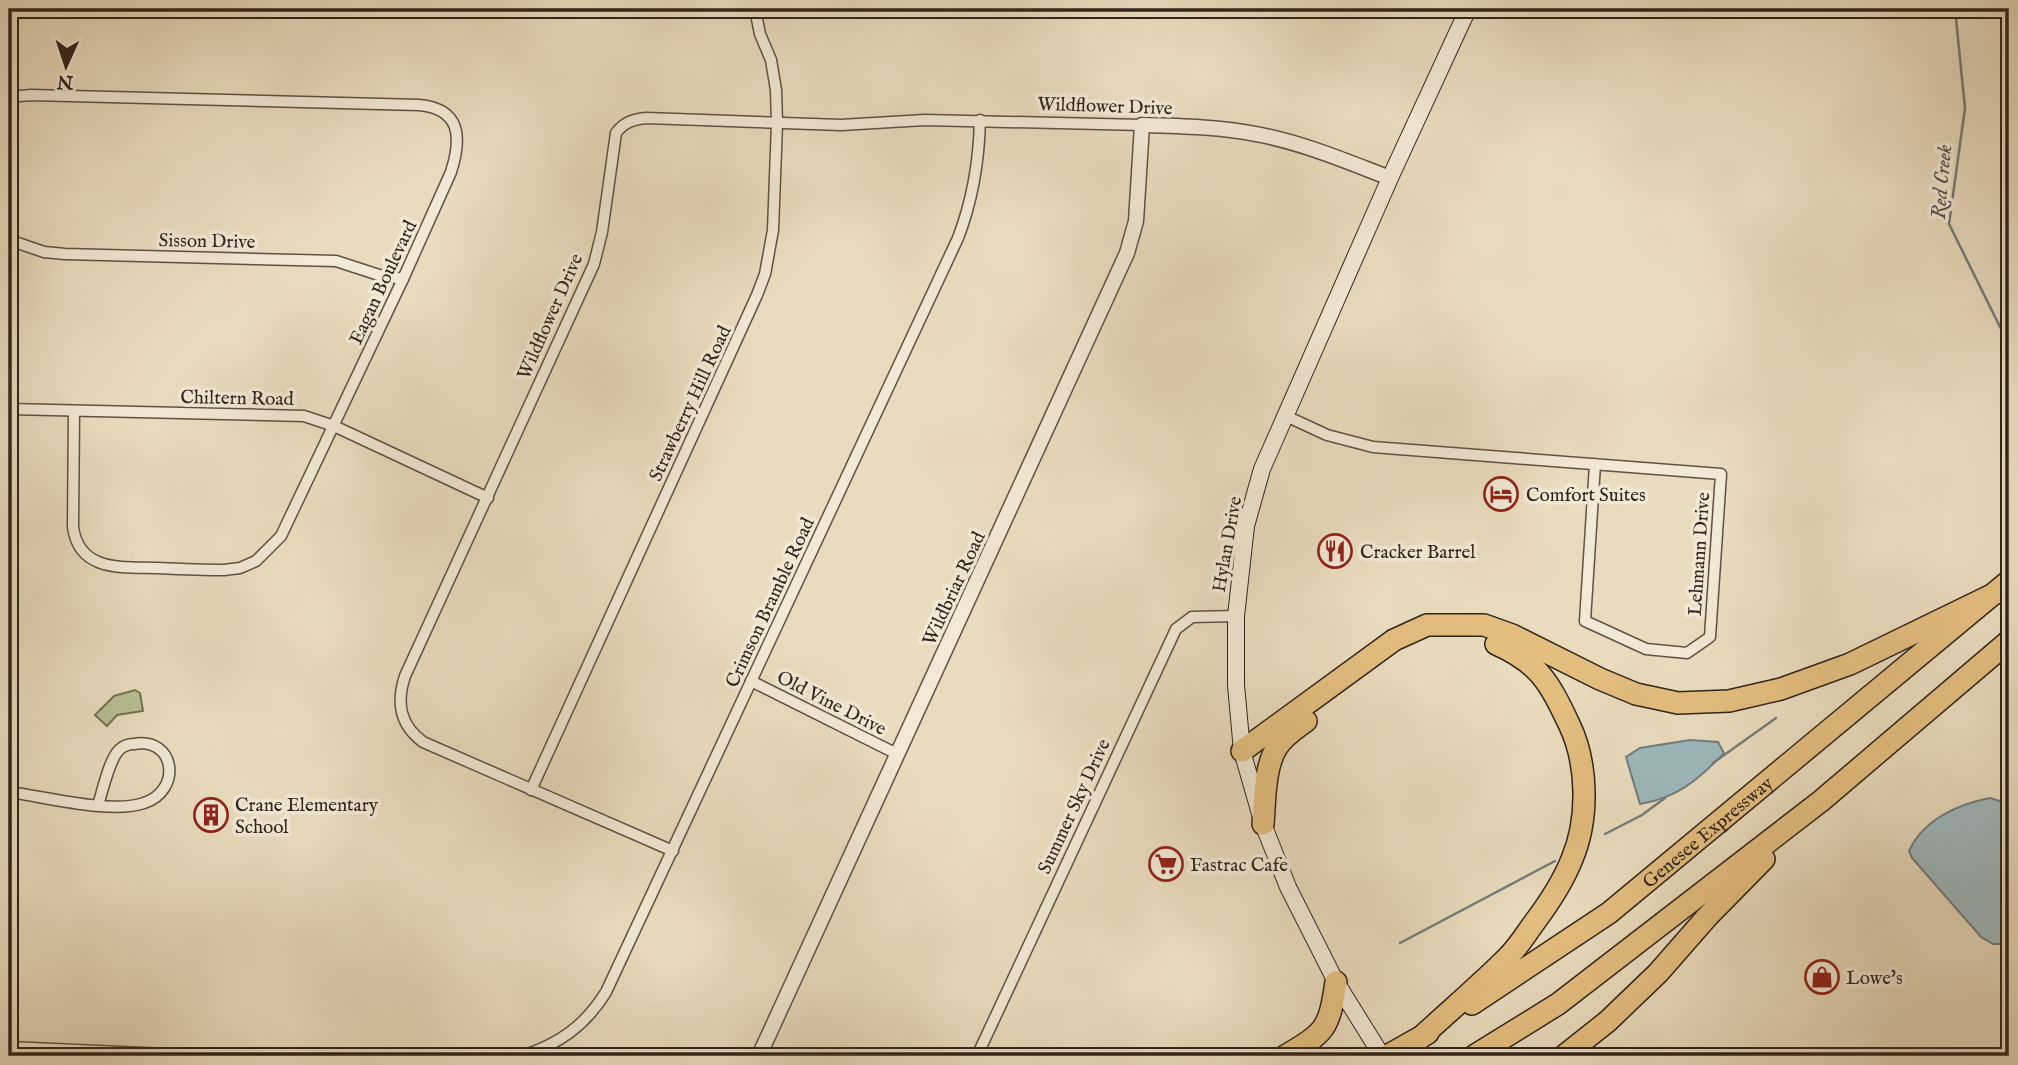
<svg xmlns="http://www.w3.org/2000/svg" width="2018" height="1065" font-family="'IM FELL English',serif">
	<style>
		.green { fill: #b6c092; stroke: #737257; stroke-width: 2 }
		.water { fill: #9db8bd; stroke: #717d7d; stroke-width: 2 }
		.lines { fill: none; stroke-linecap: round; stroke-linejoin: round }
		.stream { stroke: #717d7d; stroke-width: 2.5 }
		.minor-casing { stroke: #5e5244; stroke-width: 13 }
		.tertiary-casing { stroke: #5e5244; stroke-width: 17 }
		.secondary-casing { stroke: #30241c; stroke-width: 18 }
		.motorway-casing { stroke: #30241c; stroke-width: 24 }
		.minor { stroke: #f1e8d5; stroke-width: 10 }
		.tertiary { stroke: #f1e8d5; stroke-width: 14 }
		.secondary { stroke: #f1e8d5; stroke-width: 16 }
		.motorway { stroke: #e4be7f; stroke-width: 21 }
		.labels { text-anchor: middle; stroke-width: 7; stroke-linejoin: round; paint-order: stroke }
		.street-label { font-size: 19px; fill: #30241c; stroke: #f1e8d5 }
		.poi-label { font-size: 19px; fill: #30241c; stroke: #f1e8d5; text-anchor: start }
		.water-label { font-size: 21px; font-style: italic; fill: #51504c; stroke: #f1e8d5 }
	</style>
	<rect width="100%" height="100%" fill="#e9dcbe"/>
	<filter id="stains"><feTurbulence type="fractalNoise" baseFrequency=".00286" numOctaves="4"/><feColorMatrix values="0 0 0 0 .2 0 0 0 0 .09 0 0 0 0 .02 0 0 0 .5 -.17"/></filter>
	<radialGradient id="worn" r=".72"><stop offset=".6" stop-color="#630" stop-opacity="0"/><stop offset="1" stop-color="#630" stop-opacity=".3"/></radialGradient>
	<!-- green -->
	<polygon class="green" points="135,690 140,693 143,711 117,715 107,726 95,715 114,696"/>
	<!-- water -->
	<g class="water">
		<path d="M1690 740 1718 742 1724 753C1698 780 1677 798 1640 804L1626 757 1640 748Z"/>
		<path d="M1990 798 2000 801 2009 828 2008 944H1993L1981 937 1912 858 1909 851C1923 820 1958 804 1990 798Z"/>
	</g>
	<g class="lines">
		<!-- stream -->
		<g class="stream">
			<polyline points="1955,9 1965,108 1949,224 2009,345"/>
			<polyline points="1713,763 1776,718"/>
			<polyline points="1605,834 1642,815 1665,798"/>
			<polyline points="1400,943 1555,861"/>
		</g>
		<!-- minor casing -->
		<g class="minor-casing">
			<g id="minor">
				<path d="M9 97 31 95 419 105C461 109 462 137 451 172L403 279 281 536 256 561 240 568 224 570C201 570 179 569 157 568 122 567 79 572 73 527L74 411"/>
				<polyline points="9,240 44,252 65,254 336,261 379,275 403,279"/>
				<polyline points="9,409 304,416 334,426 488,498"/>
				<polyline points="1286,416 1327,435 1373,447 1721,474 1710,637 1687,653 1646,649 1585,621 1595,464"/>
				<polyline points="751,681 897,754"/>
				<polyline points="531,790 757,295 765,274 773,230 777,123 776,90 771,60 760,34 755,9"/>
				<path d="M9 792 16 793C49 798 114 814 144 803 182 791 176 737 134 744 128 744 123 746 119 750 109 760 103 790 98 805"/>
				<path d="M673 851 423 742C400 725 396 703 405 676L594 264 602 232 616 133C624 122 634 119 647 118L841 125 925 120 1142 125"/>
				<polyline points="9,1047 210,1056"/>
				<path d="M522 1056C559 1044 585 1026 606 992L958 238C973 199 979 162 980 120"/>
				<polyline points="977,1056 1176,629 1192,617 1236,616"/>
			</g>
		</g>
		<!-- tertiary casing -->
		<g class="tertiary-casing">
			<path id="tertiary" d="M759 1056 1127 253 1136 221 1142 125C1182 126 1222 127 1261 135 1306 144 1348 162 1390 178"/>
		</g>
		<!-- secondary casing -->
		<g class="secondary-casing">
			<polyline id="secondary" points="1382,1056 1336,982 1288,887 1263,824 1242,751 1236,685 1236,616 1246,526 1262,469 1390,178 1468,9"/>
		</g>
		<!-- motorway casing -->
		<g class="motorway-casing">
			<g id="motorway">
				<polyline points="1242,751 1394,640 1427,625 1484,625 1512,635 1600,679 1636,694 1678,703 1729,701 1781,689 1850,664 1994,594"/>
				<path d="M1263 824C1265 801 1264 768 1277 747 1284 736 1295 729 1306 721"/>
				<path id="s1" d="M1472 1004 1609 913 2009 581"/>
				<path d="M1418 1040C1448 1012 1479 986 1508 957 1518 947 1526 934 1534 923 1549 903 1563 882 1572 859 1589 819 1588 763 1569 724 1549 682 1539 663 1496 644"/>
				<path d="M1285 1056C1326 1032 1329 1029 1336 982"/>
				<polyline points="1387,1056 1428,1033"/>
				<polyline points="1474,1056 1558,1004 1821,801 2009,641"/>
				<polyline points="1564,1056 1608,1021 1658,973 1707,917 1764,859"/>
			</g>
		</g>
		<!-- minor -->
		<use href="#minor" class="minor"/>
		<!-- tertiary -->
		<use href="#tertiary" class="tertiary"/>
		<!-- secondary -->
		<use href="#secondary" class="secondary"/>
		<!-- motorway -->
		<use href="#motorway" class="motorway"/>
	</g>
	<!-- icons -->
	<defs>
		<g id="hotel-ring" transform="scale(1.75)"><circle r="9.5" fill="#f1e8d5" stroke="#8f2418" stroke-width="1.5"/><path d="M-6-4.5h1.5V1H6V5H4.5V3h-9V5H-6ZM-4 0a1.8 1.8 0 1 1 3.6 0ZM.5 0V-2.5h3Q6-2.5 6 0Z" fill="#8f2418"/></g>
		<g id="restaurant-ring" transform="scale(1.75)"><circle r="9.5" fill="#f1e8d5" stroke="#8f2418" stroke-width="1.5"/><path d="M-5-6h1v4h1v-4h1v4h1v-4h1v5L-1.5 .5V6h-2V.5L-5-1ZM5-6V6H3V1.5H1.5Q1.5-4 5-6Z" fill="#8f2418"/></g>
		<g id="building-ring" transform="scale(1.75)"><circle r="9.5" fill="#f1e8d5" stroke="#8f2418" stroke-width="1.5"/><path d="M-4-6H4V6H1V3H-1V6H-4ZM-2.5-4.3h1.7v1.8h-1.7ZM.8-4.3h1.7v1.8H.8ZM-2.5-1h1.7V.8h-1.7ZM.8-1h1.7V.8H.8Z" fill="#8f2418"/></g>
		<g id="supermarket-ring" transform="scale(1.75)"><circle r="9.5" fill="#f1e8d5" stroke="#8f2418" stroke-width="1.5"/><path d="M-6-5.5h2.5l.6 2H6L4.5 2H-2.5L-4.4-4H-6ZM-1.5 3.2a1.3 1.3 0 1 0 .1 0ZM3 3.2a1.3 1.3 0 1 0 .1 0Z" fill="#8f2418"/></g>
		<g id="shop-ring" transform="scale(1.75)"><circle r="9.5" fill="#f1e8d5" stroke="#8f2418" stroke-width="1.5"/><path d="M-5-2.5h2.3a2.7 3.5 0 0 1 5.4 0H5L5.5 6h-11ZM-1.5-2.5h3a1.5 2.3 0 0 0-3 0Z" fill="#8f2418"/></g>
	</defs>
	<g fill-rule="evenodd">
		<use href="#hotel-ring" x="1501" y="494"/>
		<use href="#restaurant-ring" x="1335" y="551"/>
		<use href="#building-ring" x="211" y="815"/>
		<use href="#supermarket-ring" x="1166" y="864"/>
		<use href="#shop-ring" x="1822" y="977"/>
	</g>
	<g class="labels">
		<!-- street labels -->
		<g class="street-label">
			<text transform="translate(1105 105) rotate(2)" y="7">Wildflower Drive</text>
			<text transform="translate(207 240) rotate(1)" y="7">Sisson Drive</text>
			<text transform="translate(382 282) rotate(-65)" y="7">Eagan Boulevard</text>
			<text transform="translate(549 316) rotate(-66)" y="7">Wildflower Drive</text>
			<text transform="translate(237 397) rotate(1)" y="7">Chiltern Road</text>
			<text transform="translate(689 403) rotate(-65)" y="7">Strawberry Hill Road</text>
			<text transform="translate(1226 544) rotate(-80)" y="7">Hylan Drive</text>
			<text transform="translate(1698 554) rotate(-86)" y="7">Lehmann Drive</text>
			<text transform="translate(953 588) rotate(-65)" y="7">Wildbriar Road</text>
			<text transform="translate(769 602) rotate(-65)" y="7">Crimson Bramble Road</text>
			<text transform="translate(832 702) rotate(27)" y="7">Old Vine Drive</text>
			<text transform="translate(1073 806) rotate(-65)" y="7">Summer Sky Drive</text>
			<text dy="7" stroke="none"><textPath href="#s1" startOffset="292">Genesee Expressway</textPath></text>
		</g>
		<!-- poi labels -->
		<g class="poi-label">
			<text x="1526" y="501">Comfort Suites</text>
			<text x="1360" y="558">Cracker Barrel</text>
			<text x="235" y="811">Crane Elementary<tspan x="235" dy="22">School</tspan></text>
			<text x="1190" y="871">Fastrac Cafe</text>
			<text x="1846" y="984">Lowe's</text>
		</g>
		<!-- water labels -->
		<g class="water-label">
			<text transform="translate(1941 182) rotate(-85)" y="7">Red Creek</text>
		</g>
	</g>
	<!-- margin -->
	<rect width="2018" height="1065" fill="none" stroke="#e9dcbe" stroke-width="35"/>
	<rect x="10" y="10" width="1997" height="1044" fill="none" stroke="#30241c" stroke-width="3.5"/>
	<rect x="18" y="18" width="1983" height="1030" fill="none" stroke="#30241c" stroke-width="2"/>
	<!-- north arrow -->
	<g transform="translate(66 66) rotate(183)" stroke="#f1e8d5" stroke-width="5" paint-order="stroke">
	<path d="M0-5L12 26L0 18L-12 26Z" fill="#30241c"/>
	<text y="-10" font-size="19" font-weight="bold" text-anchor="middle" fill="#30241c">N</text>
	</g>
	<rect width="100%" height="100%" filter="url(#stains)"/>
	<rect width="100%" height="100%" fill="url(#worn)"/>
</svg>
